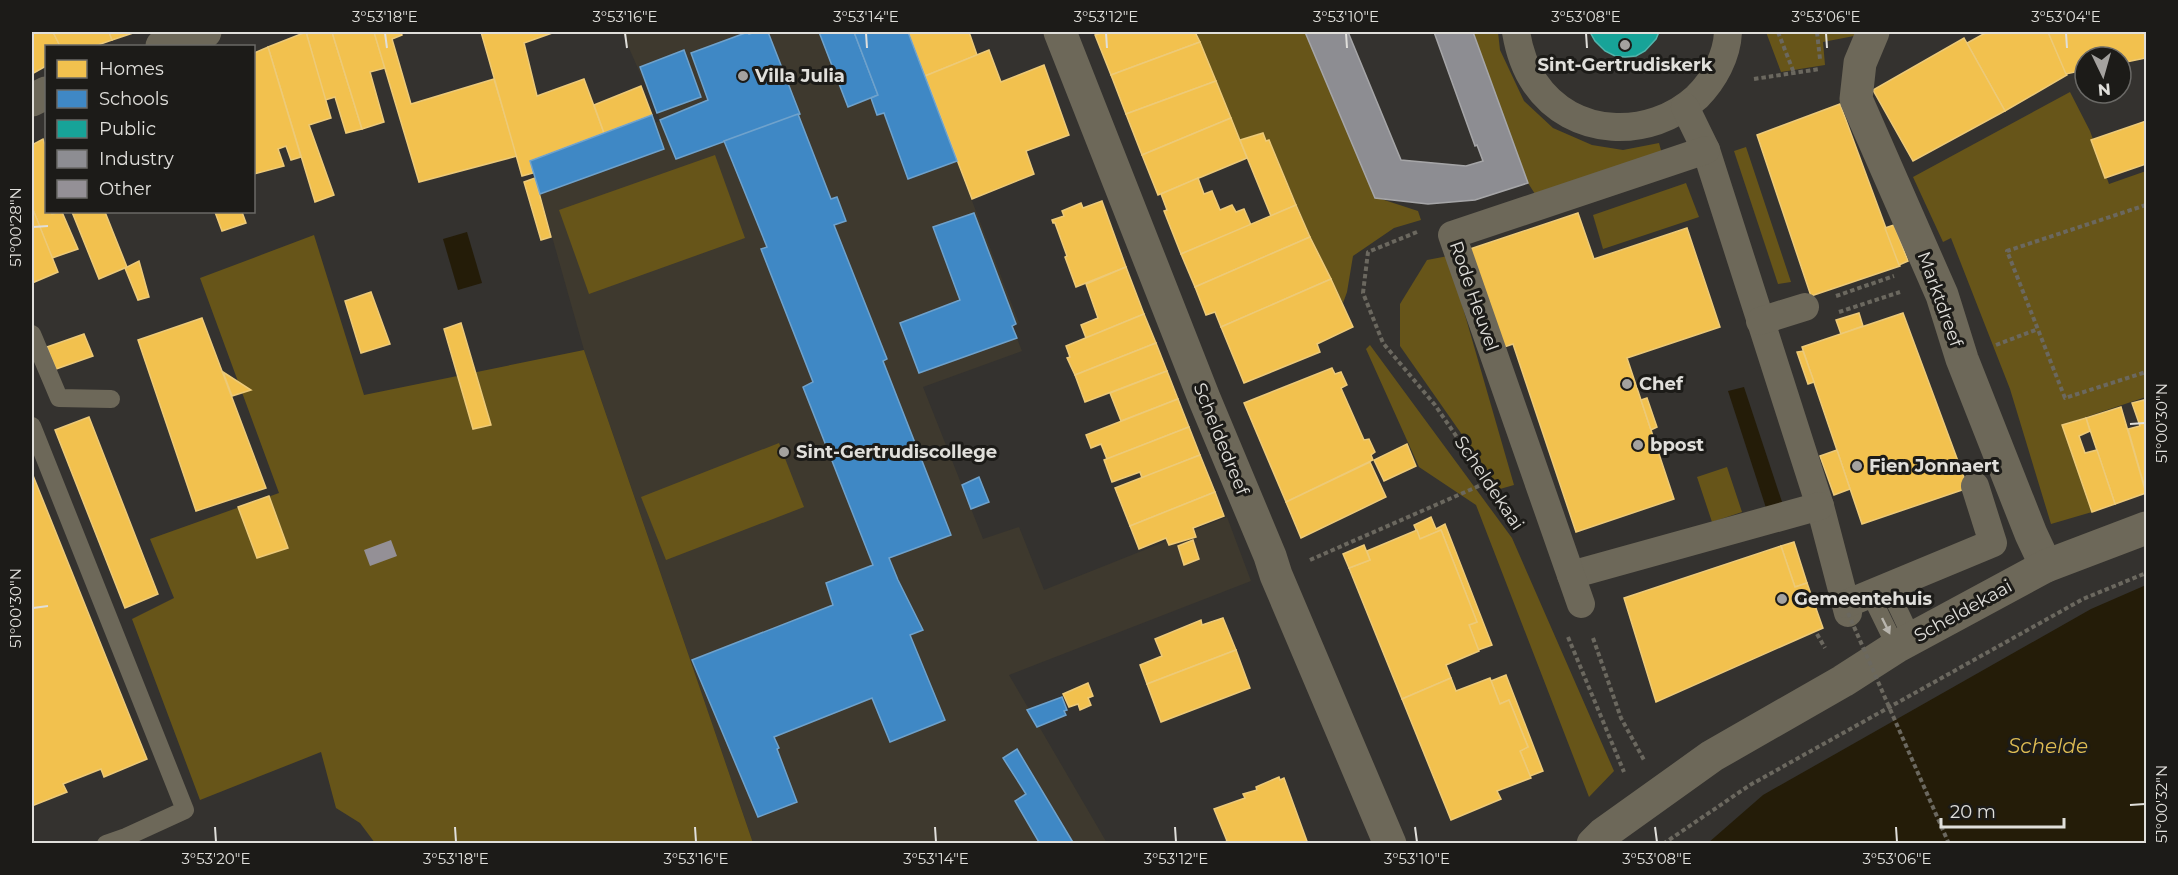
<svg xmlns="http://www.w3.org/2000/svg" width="2178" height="875" font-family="Montserrat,sans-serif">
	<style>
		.built { fill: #3e392e }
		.green { fill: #675519 }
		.water { fill: #241c08 }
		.homes { fill: #f2c14e; stroke: #edca78; stroke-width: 1.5 }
		.schools { fill: #3f88c5; stroke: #6fa2cc; stroke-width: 1.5 }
		.public { fill: #17a398; stroke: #53b5ac; stroke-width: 1.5 }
		.industry { fill: #8d8d92; stroke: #a6a6a8; stroke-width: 1.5 }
		.building { fill: #949096 }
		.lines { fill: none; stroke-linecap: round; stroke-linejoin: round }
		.path { stroke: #6b685f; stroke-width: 4; stroke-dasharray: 4.5 3; stroke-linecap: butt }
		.service { stroke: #6d6859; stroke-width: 18 }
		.pedestrian { stroke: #6d6859; stroke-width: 28 }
		.minor { stroke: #6d6859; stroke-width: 33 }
		.tertiary { stroke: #6d6859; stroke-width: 33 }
		.path-bridge { stroke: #6b685f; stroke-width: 4; stroke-dasharray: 4.5 3; stroke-linecap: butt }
		.oneway { fill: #b8b5ae }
		.ticks { fill: none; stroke: #e0dfdb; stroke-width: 2 }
		.poi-dot { fill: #a4a29f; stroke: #1c1b18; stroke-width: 2 }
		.labels { text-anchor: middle; stroke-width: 6; stroke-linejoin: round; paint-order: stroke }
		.poi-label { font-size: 18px; font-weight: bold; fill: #e0dfdb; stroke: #1c1b18; text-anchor: start }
		.street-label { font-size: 18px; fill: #e0dfdb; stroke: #1c1b18 }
		.water-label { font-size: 20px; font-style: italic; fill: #debc53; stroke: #1c1b18 }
		.neatline { fill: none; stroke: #e0dfdb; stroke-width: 2 }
		.ticks-label { font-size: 15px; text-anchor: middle; fill: #e0dfdb }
	</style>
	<rect width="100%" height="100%" fill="#34322f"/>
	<!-- built -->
	<polygon class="built" points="622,32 907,32 1019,323 1012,326 1022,351 923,387 983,539 1019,527 1044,590 1227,517 1251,581 1009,675 1107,843 753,843 584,350 531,162 661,121"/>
	<!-- green -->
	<g class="green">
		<polygon points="1196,32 1305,32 1375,197 1418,211 1421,220 1394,228 1353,256 1347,292 1343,303 1310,236 1269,140 1266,141 1262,133 1240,140"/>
		<polygon points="1473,32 1498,32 1500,50 1524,101 1553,128 1592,145 1623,150 1659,143 1662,154 1535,194 1528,183"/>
		<polygon points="1766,32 1856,32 1854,36 1823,42 1825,65 1781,72"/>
		<polygon points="2070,92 2090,131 2109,184 2146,171 2146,397 2062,425 2092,512 2051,524 2010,389 1951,238 1943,242 1913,177"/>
		<polygon points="1746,147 1791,282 1778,284 1734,151"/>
		<polygon points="715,155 745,238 589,294 559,210"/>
		<polygon points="1686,183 1699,217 1603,249 1593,215"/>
		<polygon points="314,235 364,395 584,350 753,843 375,843 360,823 336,808 321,752 200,800 132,619 174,598 150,539 279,493 200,278"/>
		<polygon points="1448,256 1514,485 1500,489 1400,346 1400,304 1427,260"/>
		<polygon points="1370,345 1512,538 1614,771 1589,797 1476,505 1419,467 1366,349"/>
		<polygon points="779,443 804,507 666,560 641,497"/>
		<polygon points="1727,467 1742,512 1712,522 1697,477"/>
	</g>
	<!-- water -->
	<g class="water">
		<polygon points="467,232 482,283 458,290 443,239"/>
		<polygon points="1744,387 1784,508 1768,514 1728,391"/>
		<polygon points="2146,585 2146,843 1708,843 1763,795 2091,609"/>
	</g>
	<!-- homes -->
	<g class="homes">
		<polygon points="32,32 53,32 60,46 46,46 46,66 32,74"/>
		<polygon points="53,32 109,32 112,40 95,46 60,46"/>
		<polygon points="109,32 136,32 112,40"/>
		<polygon points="306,32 332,32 362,129 346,133 335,97 325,100"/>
		<polygon points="306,32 331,118 309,125 334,195 315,202 268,47"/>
		<polygon points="332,32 374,32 385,68 370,72 384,122 362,129"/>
		<polygon points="374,32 401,32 402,35 392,39 411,104 494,79 517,156 419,182"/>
		<polygon points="481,32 555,32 524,43 537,96 584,79 604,133 530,161 533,173 522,176"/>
		<polygon points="908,32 969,32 977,55 925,76"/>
		<polygon points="1104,32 1195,32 1200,42 1111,75 1095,35"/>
		<polygon points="1987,32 2048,32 2067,75 2005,111 1967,43"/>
		<polygon points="2048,32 2146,32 2146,58 2121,63 2121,57 2085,57 2085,70 2066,74"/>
		<polygon points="1964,38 2005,111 1913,161 1873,90"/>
		<polygon points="1200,42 1216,81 1126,114 1111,75"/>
		<polygon points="268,47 301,157 291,160 286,146 278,149 284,166 254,174 254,53"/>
		<polygon points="989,50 1001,82 1044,65 1069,135 1026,151 1034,174 972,199 925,76"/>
		<polygon points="1216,81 1231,118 1142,155 1126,114"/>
		<polygon points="641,86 652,115 604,133 594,105"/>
		<polygon points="1840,104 1900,266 1811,296 1757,135"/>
		<polygon points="1231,118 1247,158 1158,195 1142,155"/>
		<polygon points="2146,121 2146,164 2105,178 2091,140"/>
		<polygon points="1263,133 1266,141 1269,140 1296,205 1271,216 1240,140"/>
		<polygon points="43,139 46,148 46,212 51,212 52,214 62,212 78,249 52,258 32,207 32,145"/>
		<polygon points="535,178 551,237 541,240 524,182"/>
		<polygon points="1198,178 1204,194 1212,191 1220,210 1232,205 1236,212 1244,209 1251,225 1181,254 1164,211 1167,210 1161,194"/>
		<polygon points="1102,201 1126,267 1076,287 1065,257 1067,256 1055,223 1053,223 1052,220 1064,216 1062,211 1081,203 1083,208"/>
		<polygon points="1296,205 1310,237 1195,287 1181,254"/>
		<polygon points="32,207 58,272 32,283"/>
		<polygon points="72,212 105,212 127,267 99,279"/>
		<polygon points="215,212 242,212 246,223 222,231"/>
		<polygon points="1578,213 1594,259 1687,228 1720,327 1627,358 1674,499 1576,532 1513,344 1504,347 1470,249"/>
		<polygon points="1894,225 1908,261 1899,265 1885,228"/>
		<polygon points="1310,237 1331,279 1221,327 1215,312 1206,315 1195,287"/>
		<polygon points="139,261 149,297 138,300 125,268"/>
		<polygon points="1126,267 1144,314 1086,338 1081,325 1098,318 1086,284"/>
		<polygon points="1331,279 1353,327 1317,344 1320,352 1244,383 1221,327"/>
		<polygon points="371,292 390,344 361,353 345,301"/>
		<polygon points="1859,313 1863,326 1841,334 1836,320"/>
		<polygon points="1903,313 1968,488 1862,524 1802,347"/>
		<polygon points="1144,314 1156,343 1075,375 1067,358 1070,357 1066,346"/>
		<polygon points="202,318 266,488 196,511 138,340"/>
		<polygon points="461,323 491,425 473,429 444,329"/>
		<polygon points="84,334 93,356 56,369 47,347"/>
		<polygon points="1156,343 1167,371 1085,402 1075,375"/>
		<polygon points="1803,351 1814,382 1808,384 1797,352"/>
		<polygon points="1332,368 1335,374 1341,372 1347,385 1341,388 1364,440 1369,439 1375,452 1371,455 1373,460 1286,502 1244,403"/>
		<polygon points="1167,371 1178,399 1121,421 1110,393"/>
		<polygon points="223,372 251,390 232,396"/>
		<polygon points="1647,398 1657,427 1651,430 1641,400"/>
		<polygon points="1178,399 1189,427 1107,459 1101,444 1091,448 1086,435"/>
		<polygon points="2144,400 2146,407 2146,492 2128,429 2140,426 2132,403"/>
		<polygon points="2121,407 2146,493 2115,504 2086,418"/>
		<polygon points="89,417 158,594 125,608 55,430"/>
		<polygon points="2086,418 2090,431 2079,436 2085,453 2097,450 2115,504 2092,512 2062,425"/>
		<polygon points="1189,427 1200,455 1142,478 1140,472 1112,482 1104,460"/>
		<polygon points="1407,444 1416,466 1384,481 1374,460"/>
		<polygon points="1837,450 1850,489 1834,495 1820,456"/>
		<polygon points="1200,455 1215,492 1130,526 1115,488"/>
		<polygon points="1370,462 1386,497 1301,538 1286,502"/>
		<polygon points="32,473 147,759 104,777 101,769 63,784 67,792 32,806"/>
		<polygon points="1215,492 1224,516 1193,528 1196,537 1169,545 1166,538 1139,549 1130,526"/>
		<polygon points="269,496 288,548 257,558 238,507"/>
		<polygon points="1431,517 1436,529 1445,524 1492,645 1478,650 1469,625 1477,622 1441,530 1420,539 1414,525"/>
		<polygon points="1417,530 1420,539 1441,530 1477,622 1469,625 1479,651 1446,665 1451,678 1402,699 1349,568 1370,560 1367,551"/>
		<polygon points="1193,540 1199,559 1184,565 1178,546"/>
		<polygon points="1794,542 1807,583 1795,587 1781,546"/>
		<polygon points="1364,545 1370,560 1349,568 1343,554"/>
		<polygon points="1781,546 1795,587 1807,583 1823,628 1656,702 1624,598"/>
		<polygon points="1223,618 1236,650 1147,684 1140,665 1162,656 1155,639 1201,620 1202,625"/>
		<polygon points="1236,650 1250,688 1161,722 1147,684"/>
		<polygon points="1506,675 1543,771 1530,776 1520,751 1528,747 1509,700 1500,704 1491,681"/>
		<polygon points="1451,678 1456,691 1490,678 1500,704 1509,700 1528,747 1520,751 1531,778 1497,791 1501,799 1451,820 1402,699"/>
		<polygon points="1088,683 1093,696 1088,698 1091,705 1080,710 1078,704 1069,707 1063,694"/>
		<polygon points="1279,777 1280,780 1284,778 1308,844 1220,844 1227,841 1214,809 1245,798 1243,794 1257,790 1256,787"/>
	</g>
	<!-- schools -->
	<g class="schools">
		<polygon points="748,32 749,34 756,32 768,32 800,114 676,159 660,120 708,100 691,53"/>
		<polygon points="819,32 854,32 878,95 848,107"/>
		<polygon points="854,32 908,32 957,161 908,179 884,113 877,115 871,98 878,95"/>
		<polygon points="684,50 701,97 657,113 640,67"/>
		<polygon points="798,114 831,199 837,197 846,221 834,225 887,359 883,361 951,535 889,558 898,580 923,630 910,635 945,720 890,742 872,698 774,737 779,748 777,749 797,802 758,817 692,660 833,605 826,583 873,565 803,387 813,382 761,249 767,247 724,141"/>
		<polygon points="652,115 664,149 540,194 530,161"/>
		<polygon points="974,213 1016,324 1012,326 1017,338 919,373 900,323 960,300 933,227"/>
		<polygon points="979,477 989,502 971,509 962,485"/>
		<polygon points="1062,697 1067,710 1064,711 1066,715 1037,727 1027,710"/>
		<polygon points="1017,749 1074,844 1040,844 1015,801 1026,794 1003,758"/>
	</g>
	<!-- public -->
	<polygon class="public" points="1590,32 1659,32 1656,39 1645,51 1636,56 1625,57 1615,56 1605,51 1595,41"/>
	<!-- industry -->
	<polygon class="industry" points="1305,32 1348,32 1401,160 1466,166 1483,161 1477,145 1475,146 1434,32 1473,32 1528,183 1475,200 1428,204 1375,198"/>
	<!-- building -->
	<polygon class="building" points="391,540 397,556 370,566 364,550"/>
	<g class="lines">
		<!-- path -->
		<g class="path">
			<polyline points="1778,32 1794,73"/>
			<polyline points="1817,32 1820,59"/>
			<polyline points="1754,79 1820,69"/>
			<polyline points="2146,205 2007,251 2065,398 2146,372"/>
			<polyline points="1417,232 1368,252 1363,293 1383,343 1435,405 1508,512"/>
			<polyline points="1836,296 1894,276"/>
			<polyline points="1839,312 1900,292"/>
			<polyline points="1996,345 2038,329"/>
			<polyline points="1310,560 1488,482"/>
			<polyline points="1817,634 1825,648"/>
			<polyline points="1568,637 1624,772"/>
			<polyline points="1593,638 1621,718 1644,760"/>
			<polyline points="1663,844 1750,785 2083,599 2146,573"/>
		</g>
		<!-- service -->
		<g class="service">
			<polyline points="32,334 59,398 111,399"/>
			<polyline points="32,426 185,810 126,837 106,844"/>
			<polyline points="1893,598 1912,638"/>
			<polyline points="1875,604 1896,647"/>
		</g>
		<!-- pedestrian -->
		<g class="pedestrian">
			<path d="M1516 32C1519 50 1524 67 1535 83 1572 138 1650 140 1697 97 1714 80 1727 56 1728 32"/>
			<polyline points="1685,107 1706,150 1820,506 1848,613"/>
			<polyline points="1760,321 1805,307"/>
			<polyline points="1571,575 1820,506"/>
			<polyline points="1581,604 1452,235 1706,150"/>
			<polyline points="1846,604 1993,543 1975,486"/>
		</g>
		<!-- minor -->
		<g class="minor">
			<polyline points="1060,32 1204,398 1270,556 1276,575 1390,844"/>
			<polyline points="1873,32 1860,63 1856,99 1942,295 1962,359 2031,534 2046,566"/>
			<polyline points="1593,844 1603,834 1712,756 1843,681 1896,647 2046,566 2146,528"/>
		</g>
		<!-- tertiary -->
		<g class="tertiary">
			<polyline points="162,46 205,32"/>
			<polyline points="32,100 46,93"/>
		</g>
		<!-- path-bridge -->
		<polyline class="path-bridge" points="1848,613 1949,844"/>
	</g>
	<!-- one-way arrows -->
	<defs><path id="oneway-solid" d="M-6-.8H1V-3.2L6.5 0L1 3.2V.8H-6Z" transform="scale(1.5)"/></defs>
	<use class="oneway" href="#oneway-solid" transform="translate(1886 626) rotate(64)"/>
	<!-- ticks -->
	<path class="ticks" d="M385 33 387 48M625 33 627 48M866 33 867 48M1106 33 1107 48M1346 33 1347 48M1586 33 1587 48M1826 33 1827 48M2066 33 2067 48M33 227 48 226M2130 424 2145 423M33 608 48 606M2130 805 2145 804M215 827 216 842M455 827 456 842M695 827 696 842M935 827 936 842M1175 827 1176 842M1415 827 1417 842M1655 827 1657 842M1896 827 1897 842"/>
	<!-- markers -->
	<g class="poi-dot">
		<circle cx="1625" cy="45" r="6"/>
		<circle cx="743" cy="76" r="6"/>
		<circle cx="1627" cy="384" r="6"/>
		<circle cx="1638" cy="445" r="6"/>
		<circle cx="784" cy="452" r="6"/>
		<circle cx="1857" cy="466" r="6"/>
		<circle cx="1782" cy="599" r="6"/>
	</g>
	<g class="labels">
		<!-- poi labels -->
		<g class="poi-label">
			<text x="1625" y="71" text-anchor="middle">Sint-Gertrudiskerk</text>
			<text x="755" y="82">Villa Julia</text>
			<text x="1639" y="390">Chef</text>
			<text x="1650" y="451">bpost</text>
			<text x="796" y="458">Sint-Gertrudiscollege</text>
			<text x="1869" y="472">Fien Jonnaert</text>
			<text x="1794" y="605">Gemeentehuis</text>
		</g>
		<!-- street labels -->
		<g class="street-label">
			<text transform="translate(1474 296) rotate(71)" y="6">Rode Heuvel</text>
			<text transform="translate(1940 299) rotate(70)" y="6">Marktdreef</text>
			<text transform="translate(1221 439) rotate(68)" y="6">Scheldedreef</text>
			<text transform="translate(1489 483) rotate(56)" y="6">Scheldekaai</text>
			<text transform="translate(1963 611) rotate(-29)" y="6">Scheldekaai</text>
		</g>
		<!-- water labels -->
		<g class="water-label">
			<text x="2048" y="753">Schelde</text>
		</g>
	</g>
	<!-- border -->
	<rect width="2178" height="875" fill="none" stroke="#1c1b18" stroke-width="66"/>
	<!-- legend -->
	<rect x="45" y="45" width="210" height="168" fill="#1c1b18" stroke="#6a6966" stroke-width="1.5"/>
	<rect x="57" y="60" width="30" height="18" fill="#f2c14e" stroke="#6a6966" stroke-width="1.5"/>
	<text x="99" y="75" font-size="18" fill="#e0dfdb">Homes</text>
	<rect x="57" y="90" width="30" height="18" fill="#3f88c5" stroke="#6a6966" stroke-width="1.5"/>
	<text x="99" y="105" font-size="18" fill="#e0dfdb">Schools</text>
	<rect x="57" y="120" width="30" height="18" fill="#17a398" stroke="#6a6966" stroke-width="1.5"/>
	<text x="99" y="135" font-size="18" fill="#e0dfdb">Public</text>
	<rect x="57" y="150" width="30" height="18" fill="#8d8d92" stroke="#6a6966" stroke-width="1.5"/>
	<text x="99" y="165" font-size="18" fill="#e0dfdb">Industry</text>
	<rect x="57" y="180" width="30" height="18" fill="#949096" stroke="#6a6966" stroke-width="1.5"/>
	<text x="99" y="195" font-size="18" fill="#e0dfdb">Other</text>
	<!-- north arrow -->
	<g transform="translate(2103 75) rotate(175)"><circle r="28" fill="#1c1b18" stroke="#6a6966" stroke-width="1.5"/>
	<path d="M0-4.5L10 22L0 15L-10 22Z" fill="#a4a29f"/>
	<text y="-9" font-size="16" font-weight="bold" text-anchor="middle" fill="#e0dfdb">N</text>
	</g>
	<!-- scale -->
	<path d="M1941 818v9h123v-9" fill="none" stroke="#e0dfdb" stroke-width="3"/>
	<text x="1950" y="818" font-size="18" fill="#e0dfdb" stroke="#1c1b18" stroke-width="4.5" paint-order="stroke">20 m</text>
	<rect x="33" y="33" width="2112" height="809" class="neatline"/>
	<g class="ticks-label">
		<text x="385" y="22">3°53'18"E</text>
		<text x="625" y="22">3°53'16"E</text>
		<text x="866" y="22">3°53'14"E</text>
		<text x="1106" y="22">3°53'12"E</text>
		<text x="1346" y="22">3°53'10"E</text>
		<text x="1586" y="22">3°53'08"E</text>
		<text x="1826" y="22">3°53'06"E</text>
		<text x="2066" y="22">3°53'04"E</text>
		<text transform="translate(16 227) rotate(-90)" y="5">51°00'28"N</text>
		<text transform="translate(2162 423) rotate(-90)" y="5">51°00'30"N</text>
		<text transform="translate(16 608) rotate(-90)" y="5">51°00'30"N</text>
		<text transform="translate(2162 804) rotate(-90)" y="5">51°00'32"N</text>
		<text x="216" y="864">3°53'20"E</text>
		<text x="456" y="864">3°53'18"E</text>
		<text x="696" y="864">3°53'16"E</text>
		<text x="936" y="864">3°53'14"E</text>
		<text x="1176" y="864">3°53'12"E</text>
		<text x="1417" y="864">3°53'10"E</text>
		<text x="1657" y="864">3°53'08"E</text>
		<text x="1897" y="864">3°53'06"E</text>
	</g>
</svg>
